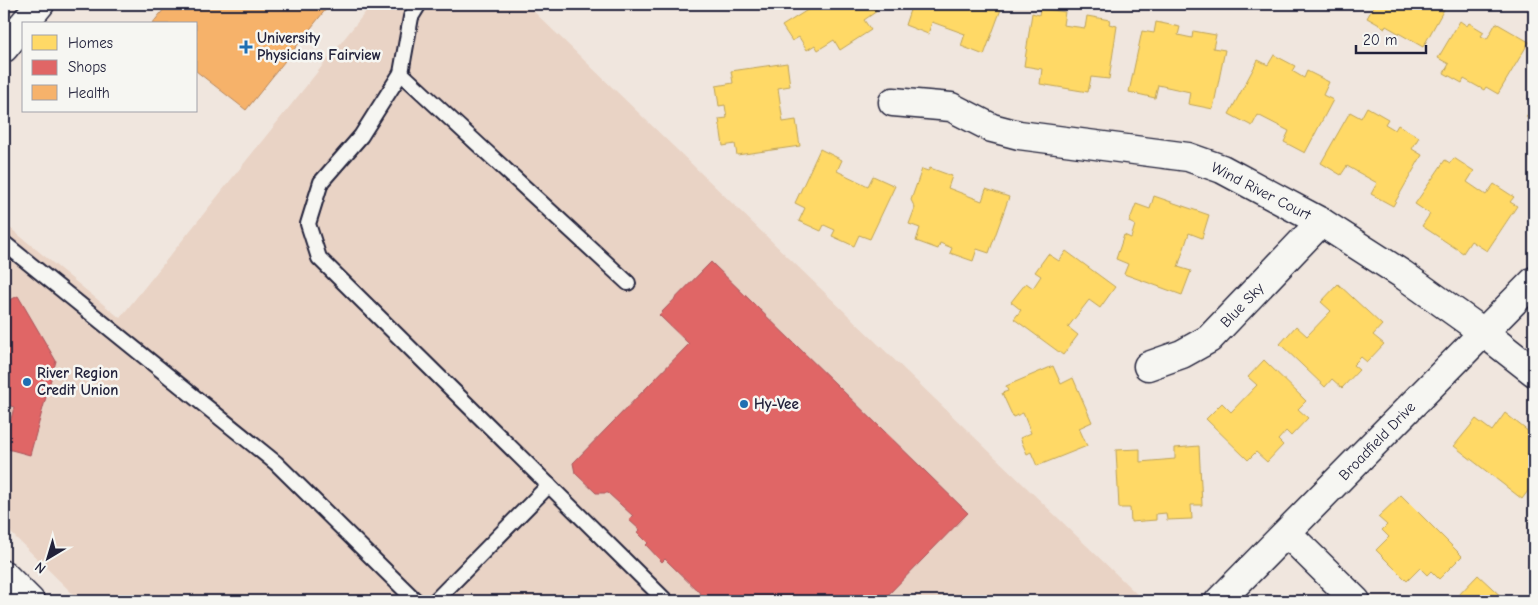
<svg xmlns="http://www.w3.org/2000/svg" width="1538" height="605" font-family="'Comic Neue',sans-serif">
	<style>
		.built { fill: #e9d3c5 }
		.homes { fill: #ffd966; stroke: #bda259 }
		.shops { fill: #e06666; stroke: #a75259 }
		.health { fill: #f6b26b; stroke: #b6875d }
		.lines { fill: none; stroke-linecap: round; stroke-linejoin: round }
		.lane-casing { stroke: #22223b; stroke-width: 18 }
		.street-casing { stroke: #22223b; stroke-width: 31 }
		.secondary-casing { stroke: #22223b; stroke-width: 31 }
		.lane { stroke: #f6f6f2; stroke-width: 14 }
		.street { stroke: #f6f6f2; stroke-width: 28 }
		.secondary { stroke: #f6f6f2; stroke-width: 28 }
		.poi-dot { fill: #1f6fb2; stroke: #f6f6f2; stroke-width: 2 }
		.labels { text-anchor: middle; stroke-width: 5; stroke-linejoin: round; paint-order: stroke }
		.poi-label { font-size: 15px; font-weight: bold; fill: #22223b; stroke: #f6f6f2; text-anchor: start }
		.street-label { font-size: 15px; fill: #22223b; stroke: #f6f6f2 }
	</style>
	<rect width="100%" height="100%" fill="#f0e6de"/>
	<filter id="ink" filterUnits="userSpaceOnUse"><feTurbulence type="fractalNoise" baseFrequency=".02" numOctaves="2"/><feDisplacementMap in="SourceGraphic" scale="10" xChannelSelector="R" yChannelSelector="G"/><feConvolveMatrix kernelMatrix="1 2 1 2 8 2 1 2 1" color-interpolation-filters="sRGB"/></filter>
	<g filter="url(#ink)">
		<!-- built -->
		<polygon class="built" points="372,4 526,4 1144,601 80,601 4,526 4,223 120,318"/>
		<!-- homes -->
		<g class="homes">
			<polygon points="817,4 877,4 874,6 877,11 864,20 871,30 840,50 834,40 818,50 815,45 807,50 799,37 792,41 782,26"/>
			<polygon points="912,4 1003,4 984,55 961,46 965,34 932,22 928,34 905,25"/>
			<polygon points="1370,4 1447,4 1423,47 1386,26 1385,28 1367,18 1374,6"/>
			<polygon points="1040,8 1065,12 1063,25 1085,28 1087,16 1110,20 1109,24 1117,26 1109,79 1091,77 1088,92 1040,84 1042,69 1024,66 1032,13 1039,15"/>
			<polygon points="1460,21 1467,26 1469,23 1484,32 1481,36 1487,39 1496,23 1529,42 1498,94 1486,87 1484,90 1464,79 1462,83 1444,73 1449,64 1438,58"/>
			<polygon points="1156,22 1180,27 1178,35 1192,38 1193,31 1216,35 1213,48 1225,50 1213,109 1188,104 1190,92 1158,85 1155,98 1129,92 1142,31 1154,33"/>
			<polygon points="1274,55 1295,66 1292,71 1304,78 1307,71 1329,82 1323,95 1333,100 1305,153 1284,142 1289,131 1258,115 1252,126 1229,114 1258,60 1268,65"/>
			<polygon points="787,63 790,86 778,88 783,122 796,120 800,146 737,155 735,144 723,146 719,119 727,118 725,105 719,106 716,86 733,83 731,71"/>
			<polygon points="1534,97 1534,110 1528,101"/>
			<polygon points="1367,107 1388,119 1385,124 1395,130 1398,125 1419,137 1412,149 1422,155 1393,206 1371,194 1377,183 1347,166 1341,175 1321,163 1350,112 1361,118"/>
			<polygon points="1534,111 1534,128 1526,116"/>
			<polygon points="820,149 842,160 837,171 868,186 873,176 895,186 870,239 859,235 854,246 832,236 835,230 824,225 821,231 799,221 805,208 795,203"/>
			<polygon points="1454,158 1474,171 1467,182 1486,195 1494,184 1514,197 1510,202 1517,206 1487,251 1471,241 1463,253 1422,226 1430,214 1415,204 1445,160 1450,163"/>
			<polygon points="930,168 952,176 948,188 982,201 986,189 1009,197 989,253 977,249 973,261 950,253 952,248 940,243 938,249 916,241 920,228 909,224 915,208 911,200 922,169 928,171"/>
			<polygon points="1154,196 1209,215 1202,238 1189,233 1178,267 1191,271 1182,295 1124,274 1128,264 1116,259 1124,235 1131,238 1135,225 1129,222 1136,204 1150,209"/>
			<polygon points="1066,251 1115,287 1100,308 1089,300 1068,327 1078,335 1063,355 1014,319 1021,310 1011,302 1026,283 1033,288 1041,276 1035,272 1048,254 1059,261"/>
			<polygon points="1338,284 1382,325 1373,335 1384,344 1367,362 1361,357 1353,365 1359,370 1342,388 1332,379 1325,387 1280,344 1296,326 1307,336 1331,311 1321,302"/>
			<polygon points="1264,360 1306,401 1298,409 1308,418 1291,436 1286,431 1278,440 1283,445 1267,462 1256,452 1248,460 1206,419 1222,403 1231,412 1257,385 1248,377"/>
			<polygon points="1053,366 1061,384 1073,378 1092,422 1079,428 1087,446 1037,466 1031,452 1027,454 1020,438 1031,433 1023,413 1013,417 1002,393 1008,391 1006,386"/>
			<polygon points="1505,413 1534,436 1534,449 1527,458 1534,464 1534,483 1522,499 1454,446 1476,419 1492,431"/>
			<polygon points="1199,446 1202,505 1191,505 1192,519 1167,520 1166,513 1156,514 1156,520 1131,522 1130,508 1119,508 1116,450 1140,449 1140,462 1175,459 1175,448"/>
			<polygon points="1401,495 1462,556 1439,579 1431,571 1427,575 1420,568 1407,581 1376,550 1389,537 1382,530 1387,525 1378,517"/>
			<polygon points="1478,575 1506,601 1453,601"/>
		</g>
		<!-- shops -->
		<g class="shops">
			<polygon points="711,262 968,513 882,601 708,601 665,559 662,562 646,545 648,543 637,532 640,530 629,520 633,516 608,493 596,493 575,473 573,463 689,344 659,315"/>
			<polygon points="18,296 56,361 30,455 4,448 14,407 4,404 4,303"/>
		</g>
		<!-- health -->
		<polygon class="health" points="168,4 330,4 246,110 196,71 196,24 152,24"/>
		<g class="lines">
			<!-- lane casing -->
			<g class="lane-casing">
				<g id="lane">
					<polyline points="419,4 411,17 401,73 361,136 321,182 308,224 319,258 666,601"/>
					<polyline points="401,73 628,283"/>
					<polyline points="4,243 276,463 416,601"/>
					<polyline points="435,601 549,485"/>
				</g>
			</g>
			<!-- street casing -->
			<g class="street-casing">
				<g id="street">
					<polyline points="893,102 951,107 992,128 1019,135 1188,157 1222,169 1321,222 1402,274 1483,332 1534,372"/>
					<polyline points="1148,366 1182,354 1209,339 1321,222"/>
					<polyline points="1287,533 1356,601"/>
					<polyline points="1219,601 1534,281"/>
				</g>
			</g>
			<!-- secondary casing -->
			<g class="secondary-casing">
				<g id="secondary">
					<polyline points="4,48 40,4"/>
					<polyline points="4,575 30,601"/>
				</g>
			</g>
			<!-- lane -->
			<use href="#lane" class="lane"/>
			<!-- street -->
			<use href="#street" class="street"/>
			<!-- secondary -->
			<use href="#secondary" class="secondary"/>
		</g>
	</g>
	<!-- markers -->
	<g class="poi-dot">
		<path d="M243.5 39.5h5v5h5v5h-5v5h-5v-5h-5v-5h5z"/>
		<circle cx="27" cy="382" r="5"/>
		<circle cx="744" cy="404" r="5"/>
	</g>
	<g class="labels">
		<!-- poi labels -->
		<g class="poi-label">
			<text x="257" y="43">University<tspan x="257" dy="17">Physicians Fairview</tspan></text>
			<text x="37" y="378">River Region<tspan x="37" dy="17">Credit Union</tspan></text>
			<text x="754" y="409">Hy-Vee</text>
		</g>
		<!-- street labels -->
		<g class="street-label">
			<text transform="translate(1261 191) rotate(27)" y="5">Wind River Court</text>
			<text transform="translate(1242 305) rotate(-46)" y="5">Blue Sky</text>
			<text transform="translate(1377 441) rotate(-46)" y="5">Broadfield Drive</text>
		</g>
	</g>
	<!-- margin -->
	<rect width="1538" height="605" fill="none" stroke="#f6f6f2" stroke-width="20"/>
	<rect x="10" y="10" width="1518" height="585" fill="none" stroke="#22223b" stroke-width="2" filter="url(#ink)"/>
	<!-- legend -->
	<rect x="22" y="22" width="175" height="90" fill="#f6f6f2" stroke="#a1a1a9"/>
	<rect x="32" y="35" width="25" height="15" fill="#ffd966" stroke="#a1a1a9"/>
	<text x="68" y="48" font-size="15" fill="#22223b">Homes</text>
	<rect x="32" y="60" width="25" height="15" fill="#e06666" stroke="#a1a1a9"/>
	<text x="68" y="72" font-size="15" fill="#22223b">Shops</text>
	<rect x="32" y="85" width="25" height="15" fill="#f6b26b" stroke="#a1a1a9"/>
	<text x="68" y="98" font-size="15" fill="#22223b">Health</text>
	<!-- north arrow -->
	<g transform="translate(48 558) rotate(218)" stroke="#f6f6f2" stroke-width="4" paint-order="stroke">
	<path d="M0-4L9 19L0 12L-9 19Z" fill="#22223b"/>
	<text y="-8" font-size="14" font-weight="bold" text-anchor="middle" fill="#22223b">N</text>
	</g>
	<!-- scale -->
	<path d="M1356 45v8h70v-8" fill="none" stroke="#22223b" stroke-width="2.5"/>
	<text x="1363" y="45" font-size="15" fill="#22223b" stroke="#f6f6f2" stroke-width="4" paint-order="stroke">20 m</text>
</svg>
